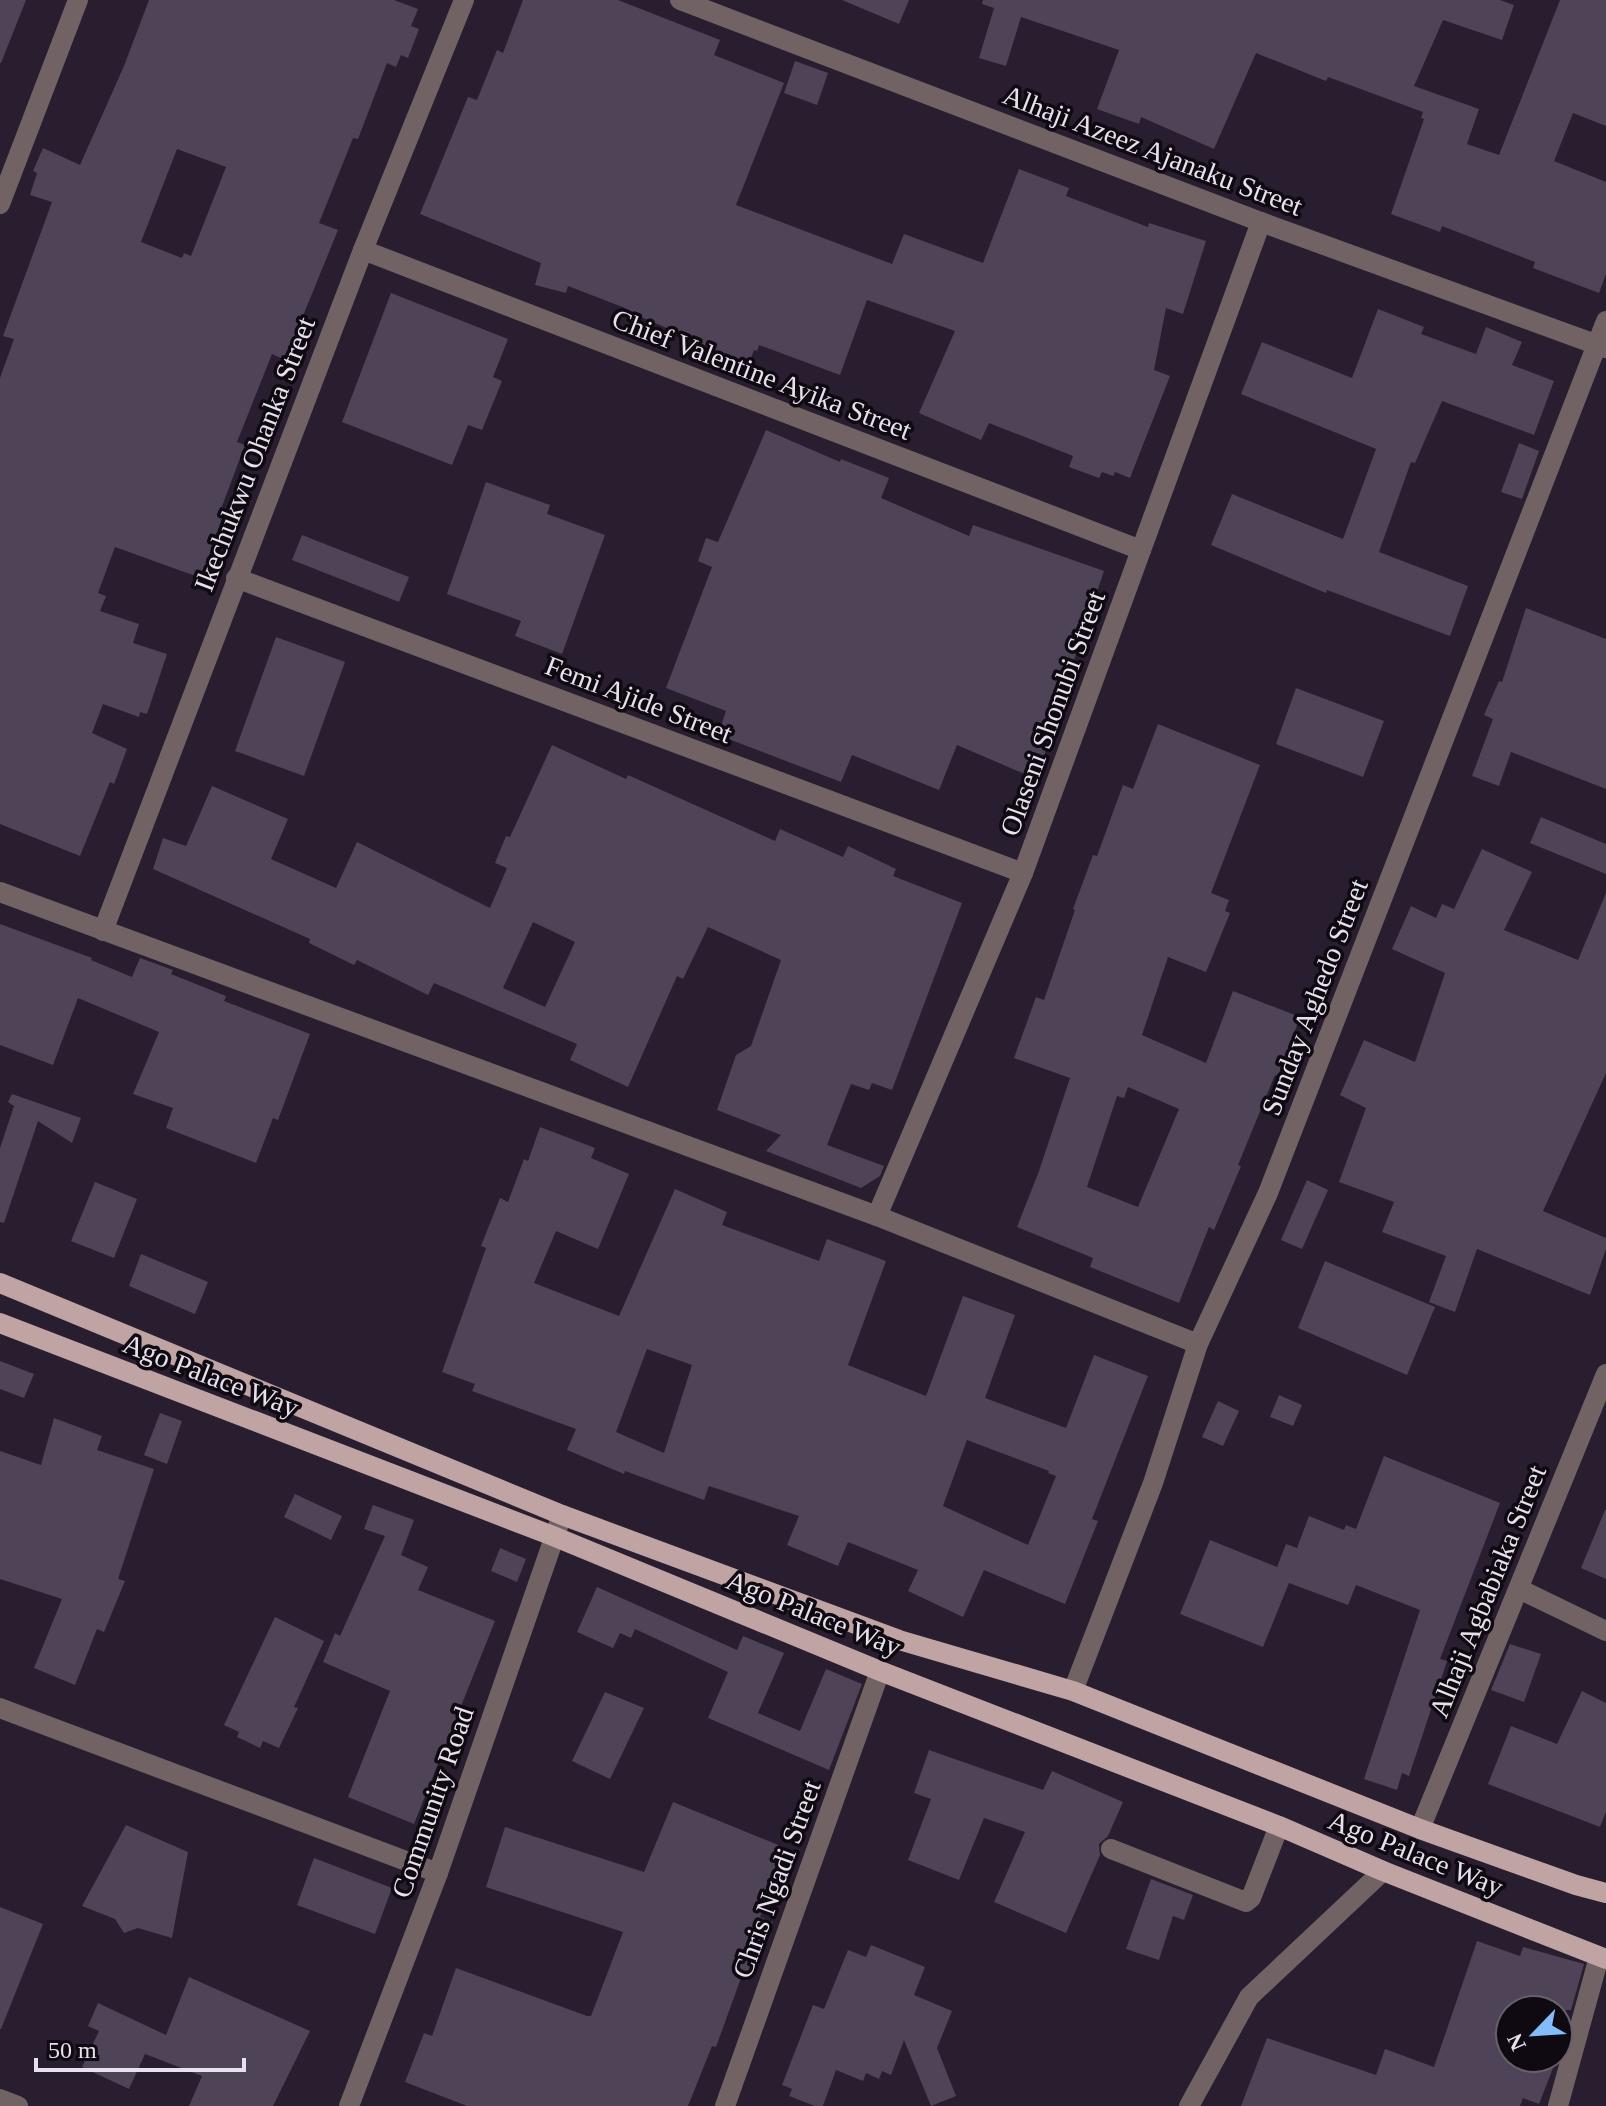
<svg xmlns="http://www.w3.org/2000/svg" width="1606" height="2106" font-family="'Times New Roman',serif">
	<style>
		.building { fill: #4f4357; fill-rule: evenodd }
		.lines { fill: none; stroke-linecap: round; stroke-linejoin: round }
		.minor { stroke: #716363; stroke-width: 20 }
		.major { stroke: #c0a4a4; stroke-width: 20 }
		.labels { text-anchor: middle; stroke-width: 7; stroke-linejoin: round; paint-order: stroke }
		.street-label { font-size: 28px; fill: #e8e0ed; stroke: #0f0a12 }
	</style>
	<rect width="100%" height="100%" fill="#291d30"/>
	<!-- building -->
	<g class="building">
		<polygon points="0,0 26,0 1,63 0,63"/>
		<path d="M149 0H394L418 9 411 26 419 29 408 58 401 55 396 67 387 63 358 139 353 138 319 223 338 230 285 360 272 354 237 442 245 445 218 517 222 518 201 578 115 547 98 593 106 596 100 611 139 624 133 643 167 654 147 714 140 712 139 717 103 704 92 733 127 749 114 784 110 782 80 856 0 824V378L14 339 3 336 52 202 30 195 37 173 33 171 43 148 80 165 124 66ZM177 149 226 167 191 256 184 253 182 258 141 242Z"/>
		<polygon points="523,0 618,0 720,40 714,55 784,83 736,205 892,264 904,234 983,263 1019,169 1069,188 1066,196 1148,227 1149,223 1206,241 1183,314 1166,308 1154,370 1170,376 1130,478 1115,472 1113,476 1102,472 1099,478 1069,467 1073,456 989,423 981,440 919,413 955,331 867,300 840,375 759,345 757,351 754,350 746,372 696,352 700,342 624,310 625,308 568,286 566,293 535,285 541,263 420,214 468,97 477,100 497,50 503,53"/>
		<polygon points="842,0 909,0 899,24"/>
		<polygon points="983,0 1500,0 1514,5 1502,40 1443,20 1414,86 1479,109 1467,144 1499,155 1560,0 1606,0 1606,126 1573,113 1554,161 1606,182 1606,274 1599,293 1533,268 1535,262 1442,226 1440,232 1391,214 1424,119 1421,118 1423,112 1328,77 1326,81 1256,53 1214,149 1141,117 1139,124 1097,109 1119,50 1021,17 1006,66 979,58 994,8 982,4"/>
		<polygon points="795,61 828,73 817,105 784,93"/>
		<polygon points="391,293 508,339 493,377 502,381 482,430 468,425 452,465 342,422"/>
		<polygon points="1378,309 1424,327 1421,334 1476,354 1486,327 1522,342 1512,365 1554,381 1534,435 1442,401 1415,463 1411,462 1379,552 1468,586 1450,636 1327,590 1326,593 1211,545 1232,494 1343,539 1376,449 1241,394 1262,342 1352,378"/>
		<polygon points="766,430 840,462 841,459 889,478 881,498 969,536 973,525 1104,571 1059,705 1065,708 1034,778 957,745 939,790 852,755 841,782 718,735 726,711 666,688 712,567 698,561 706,538 718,542"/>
		<polygon points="1519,443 1539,451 1522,499 1501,492"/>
		<polygon points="486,482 550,505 547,514 605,535 562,654 515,636 521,621 447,594"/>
		<polygon points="302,535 409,577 399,602 292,560"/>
		<polygon points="1526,608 1606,639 1606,789 1511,752 1499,786 1472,776 1493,719 1484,715 1499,681 1502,682"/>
		<polygon points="276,637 345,662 304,776 235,751"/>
		<polygon points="1296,688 1384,721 1363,777 1276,744"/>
		<path d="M1158 724 1260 765 1211 893 1229 900 1225 911 1230 913 1206 972 1168 957 1142 1035 1206 1063 1233 991 1300 1017 1278 1076 1275 1075 1238 1165 1241 1166 1214 1230 1209 1227 1179 1303 1090 1267 1093 1258 1017 1227 1039 1171 1070 1078 1014 1058 1036 997 1044 1000 1075 910 1073 909 1093 855 1097 856 1123 785 1133 789ZM1128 1087 1179 1109 1138 1207 1087 1187 1117 1096 1124 1098Z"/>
		<path d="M552 745 626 779 628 775 775 841 780 829 843 857 848 846 896 869 893 876 962 903 892 1090 872 1083 869 1090 851 1084 827 1145 884 1166 880 1176 861 1188 766 1151 781 1135 717 1110 736 1055 751 1046 781 960 708 927 683 979 677 976 628 1087 570 1060 577 1044 434 983 428 995 357 960 354 965 309 943 310 939 153 869 163 838 186 846 212 786 288 819 271 859 336 888 357 842 490 908 507 868 495 863 506 836 510 837ZM533 922 575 942 545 1007 503 988Z"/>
		<polygon points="1541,817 1606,844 1606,874 1530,843"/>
		<polygon points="1482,849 1532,872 1504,930 1578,960 1606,893 1606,1073 1543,1211 1606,1238 1606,1249 1590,1295 1477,1249 1455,1312 1429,1302 1446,1256 1382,1232 1394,1202 1339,1182 1366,1108 1340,1095 1364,1040 1415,1062 1445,973 1392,949 1411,906 1436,918 1442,904 1454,909"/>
		<polygon points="0,924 92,958 91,960 132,977 140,958 173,970 171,974 226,996 224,1001 310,1034 278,1120 273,1118 256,1163 166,1128 173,1108 133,1094 159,1032 78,998 53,1065 0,1045"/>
		<polygon points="12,1094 81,1118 72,1143 38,1121 4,1223 0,1222 0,1148 14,1106 8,1102"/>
		<path d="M540 1127 595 1148 591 1158 629 1174 598 1249 556 1231 534 1283 619 1316 675 1189 727 1212 722 1225 819 1261 827 1239 886 1261 848 1365 926 1396 963 1296 1015 1315 985 1398 1066 1428 1094 1355 1148 1376 1092 1519 1098 1521 1065 1604 984 1570 963 1617 908 1591 918 1570 848 1542 838 1566 787 1545 799 1516 709 1486 704 1500 625 1471 624 1474 567 1450 576 1429 472 1391 475 1384 442 1372 486 1248 481 1246 500 1198 508 1202 524 1159 528 1161ZM647 1349 692 1365 664 1453 616 1432ZM967 1440 1049 1471 1048 1473 1056 1476 1028 1545 943 1506Z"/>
		<polygon points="1307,1180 1328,1190 1302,1249 1281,1240"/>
		<polygon points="95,1182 137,1199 114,1258 71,1241"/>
		<polygon points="141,1254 208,1282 195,1314 129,1286"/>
		<polygon points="1325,1261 1435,1307 1407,1375 1298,1328"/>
		<polygon points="0,1361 34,1374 24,1398 0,1389"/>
		<polygon points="1279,1395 1302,1405 1293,1426 1270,1417"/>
		<polygon points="1218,1401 1239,1411 1223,1446 1202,1437"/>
		<polygon points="160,1413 182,1421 167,1464 144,1455"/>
		<polygon points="54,1418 102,1436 97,1450 154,1469 118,1579 125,1581 104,1632 97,1629 75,1685 34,1668 62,1599 0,1579 0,1451 41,1465"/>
		<polygon points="1384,1456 1500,1503 1440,1659 1447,1661 1409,1776 1402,1773 1397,1790 1364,1779 1420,1610 1356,1585 1348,1605 1289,1583 1263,1647 1180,1614 1210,1540 1277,1567 1286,1544 1297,1548 1309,1516 1344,1530 1346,1525 1356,1529"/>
		<polygon points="295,1494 342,1516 331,1540 284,1517"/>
		<polygon points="373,1505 414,1520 401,1555 428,1567 418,1590 495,1621 414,1824 348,1797 390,1691 323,1662 335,1633 340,1636 385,1536 364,1529"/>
		<polygon points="1605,1510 1606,1510 1606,1579 1581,1568"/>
		<polygon points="500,1548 526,1559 517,1582 491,1571"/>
		<polygon points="597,1587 737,1650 743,1636 784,1653 758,1713 800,1731 826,1669 862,1684 829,1770 708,1718 728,1672 635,1629 631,1638 620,1633 613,1648 577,1632"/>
		<polygon points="275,1617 324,1641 294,1707 298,1708 279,1748 263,1741 260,1748 237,1737 239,1732 224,1725"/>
		<polygon points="1510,1644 1541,1654 1524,1702 1491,1690"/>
		<polygon points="1582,1691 1606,1703 1606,1812 1600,1827 1488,1784 1511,1726 1557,1744"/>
		<polygon points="605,1692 644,1708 610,1779 572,1761"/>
		<polygon points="929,1750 1043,1790 1052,1771 1123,1802 1108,1836 1099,1844 1100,1855 1066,1933 994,1902 1025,1832 984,1818 959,1880 908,1860 931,1799 914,1793"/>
		<polygon points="673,1802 788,1849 760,1917 773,1922 747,1981 741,1978 716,2047 712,2046 688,2106 467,2106 405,2082 424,2033 432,2036 456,1968 587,2016 591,2016 623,1932 486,1887 505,1827 644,1872"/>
		<polygon points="126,1825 188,1852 172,1938 138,1928 124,1933 115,1919 82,1906"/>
		<polygon points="314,1858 392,1888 375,1934 297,1905"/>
		<polygon points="1151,1879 1193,1895 1184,1920 1173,1916 1159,1960 1126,1949"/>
		<polygon points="0,1907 43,1924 1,2029 0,2029"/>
		<polygon points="1477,1941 1520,1956 1523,1947 1584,1964 1571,2010 1510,2010 1510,2058 1557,2058 1539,2104 1523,2098 1520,2106 1241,2106 1267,2038 1376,2075 1385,2049 1434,2067"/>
		<polygon points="871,1945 925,1967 914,1995 952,2011 937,2048 956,2096 931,2106 904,2040 891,2075 882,2071 879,2079 866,2073 863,2081 836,2070 823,2106 815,2106 789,2096 792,2089 782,2085 813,2005 824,2009 848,1950 866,1957"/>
		<polygon points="189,1977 310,2031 273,2106 189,2106 202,2076 145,2054 129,2089 82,2067 99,2031 88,2026 98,2003 166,2035"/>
	</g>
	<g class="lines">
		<!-- minor -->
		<g class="minor">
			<polyline points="680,0 1261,222 1606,348"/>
			<polyline points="0,204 78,0"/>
			<polyline points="363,250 1141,550"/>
			<polyline points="236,578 1023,873"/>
			<polyline points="0,892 877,1216 1198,1344"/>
			<polyline points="103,931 363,250 464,0"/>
			<polyline points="877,1216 1023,873 1261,222"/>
			<polyline points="1519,1589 1606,1631"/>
			<polyline points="1073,1691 1153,1483 1198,1344 1268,1193 1606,321"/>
			<polyline points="0,1708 438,1873"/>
			<polyline points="1420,1829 1606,1374"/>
			<polyline points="1111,1849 1246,1902 1251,1898 1279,1826"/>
			<polyline points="0,2099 18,2106"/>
			<polyline points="349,2106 438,1873 562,1515"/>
			<polyline points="725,2106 880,1671"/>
			<polyline points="1189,2106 1249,1997 1383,1871"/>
			<polyline points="1558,2106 1599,1957"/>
		</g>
		<!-- major -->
		<g class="major">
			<polyline points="0,1283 562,1515 899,1640 1073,1691 1420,1829 1576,1885 1606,1893"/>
			<polyline points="0,1323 553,1536 880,1671 1279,1826 1383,1871 1606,1959"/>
		</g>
	</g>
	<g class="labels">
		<!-- street labels -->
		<g class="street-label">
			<text transform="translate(1153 150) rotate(21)" y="10">Alhaji Azeez Ajanaku Street</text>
			<text transform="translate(762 374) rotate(21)" y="10">Chief Valentine Ayika Street</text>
			<text transform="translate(254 454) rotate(-69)" y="10">Ikechukwu Ohanka Street</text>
			<text transform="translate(639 699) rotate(21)" y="10">Femi Ajide Street</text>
			<text transform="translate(1052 713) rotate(-70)" y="10">Olaseni Shonubi Street</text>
			<text transform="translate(1314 997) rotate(-69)" y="10">Sunday Aghedo Street</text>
			<text transform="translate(211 1375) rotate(21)" y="10">Ago Palace Way</text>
			<text transform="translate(1487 1591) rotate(-68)" y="10">Alhaji Agbabiaka Street</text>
			<text transform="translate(814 1613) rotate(22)" y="10">Ago Palace Way</text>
			<text transform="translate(432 1802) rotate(-71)" y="10">Community Road</text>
			<text transform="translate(1416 1853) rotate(22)" y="10">Ago Palace Way</text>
			<text transform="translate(776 1879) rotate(-70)" y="10">Chris Ngadi Street</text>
		</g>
	</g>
	<!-- north arrow -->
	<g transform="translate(1534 2034) rotate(245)"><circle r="38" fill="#0f0a12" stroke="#66606a" stroke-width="2"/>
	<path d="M0-6L14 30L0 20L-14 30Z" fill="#82bcfa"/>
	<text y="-12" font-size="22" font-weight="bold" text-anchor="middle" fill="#e8e0ed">N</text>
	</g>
	<!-- scale -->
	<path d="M36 2058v12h208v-12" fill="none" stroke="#e8e0ed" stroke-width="4"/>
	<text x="48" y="2058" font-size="24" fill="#e8e0ed" stroke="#0f0a12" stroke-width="6" paint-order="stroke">50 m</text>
</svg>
